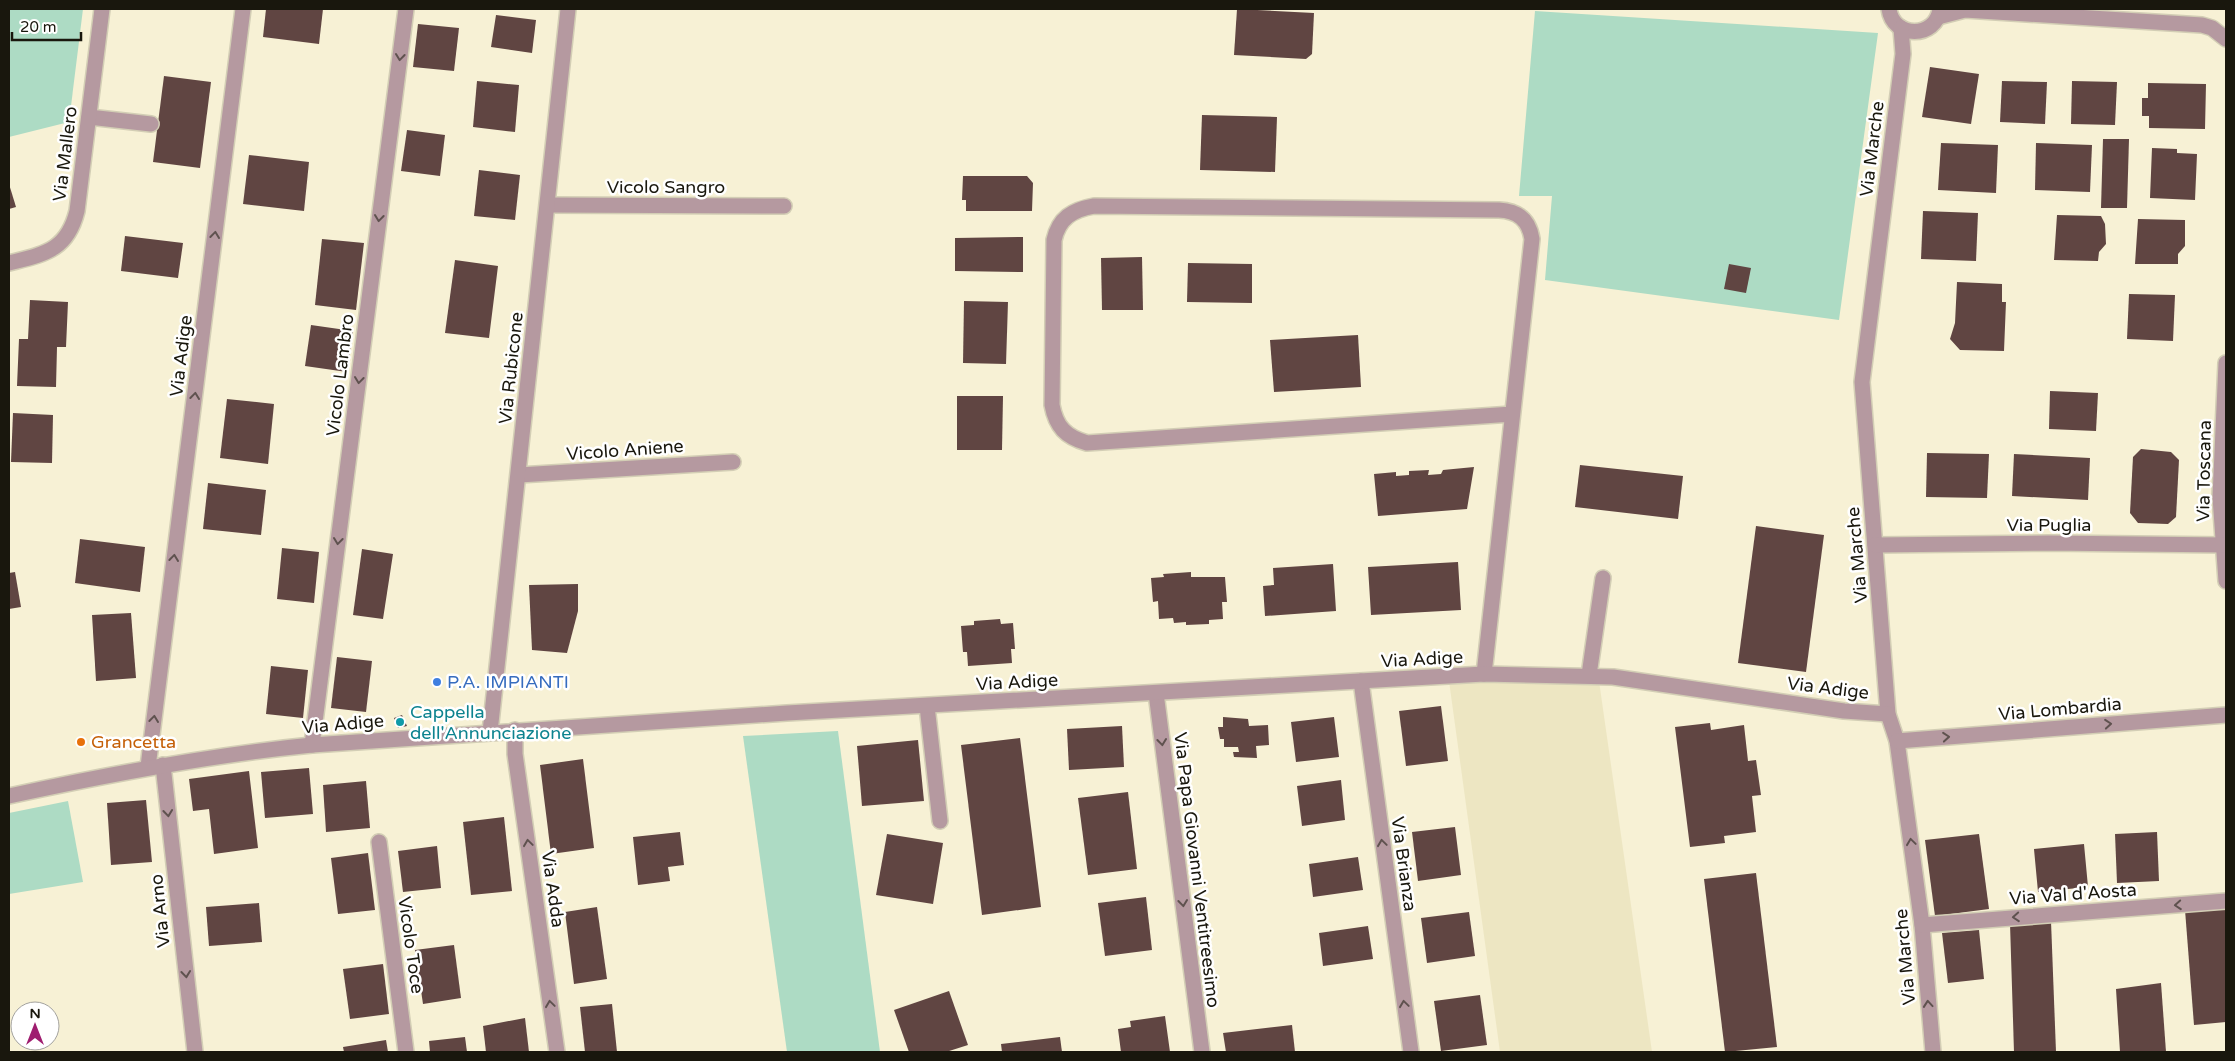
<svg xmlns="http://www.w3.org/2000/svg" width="2235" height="1061" font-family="'Varela Round',sans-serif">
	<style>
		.built { fill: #ede6c2 }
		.green { fill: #addbc4 }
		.building { fill: #604542 }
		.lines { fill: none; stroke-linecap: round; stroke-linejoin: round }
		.minor-casing { stroke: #d3ceb5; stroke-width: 18 }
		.minor { stroke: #b599a0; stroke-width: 15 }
		.oneway { stroke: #5f524f }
		.shop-dot { fill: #3f7fe0; stroke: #fff; stroke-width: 2 }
		.culture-dot { fill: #0f9aa8; stroke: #fff; stroke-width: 2 }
		.food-dot { fill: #e8710a; stroke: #fff; stroke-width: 2 }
		.labels { text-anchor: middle; stroke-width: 5; stroke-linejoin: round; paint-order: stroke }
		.street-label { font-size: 18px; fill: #19170d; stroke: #fff }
		.shop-label { font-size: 18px; fill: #366cbe; stroke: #fff; text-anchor: start }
		.culture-label { font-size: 18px; fill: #0d838f; stroke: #fff; text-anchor: start }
		.food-label { font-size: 18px; fill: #c56008; stroke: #fff; text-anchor: start }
	</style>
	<rect width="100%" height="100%" fill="#f7f1d5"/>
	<!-- built -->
	<polygon class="built" points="1449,681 1599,681 1652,1052 1500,1052"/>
	<!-- green -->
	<g class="green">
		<polygon points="9,9 83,9 69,122 9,137"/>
		<polygon points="1535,11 1878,33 1839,320 1545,280 1552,196 1519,196"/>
		<polygon points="838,731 880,1052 787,1052 743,736"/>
		<polygon points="68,801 83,882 9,894 9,813"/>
	</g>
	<!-- building -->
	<g class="building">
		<polygon points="266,9 323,9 319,44 263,37"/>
		<polygon points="1237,9 1314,13 1312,54 1306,59 1234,55"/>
		<polygon points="496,15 536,20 532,53 491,47"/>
		<polygon points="418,24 459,28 454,71 413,67"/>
		<polygon points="1930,67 1979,74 1971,124 1922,117"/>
		<polygon points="164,76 211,82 200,168 153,162"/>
		<polygon points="477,81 519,85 515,132 473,127"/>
		<polygon points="2002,81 2047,82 2045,124 2000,122"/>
		<polygon points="2072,81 2117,82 2115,125 2071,124"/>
		<polygon points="2148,83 2206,84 2205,129 2149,128 2149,116 2142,116 2142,98 2148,98"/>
		<polygon points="1202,115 1277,117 1275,172 1200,170"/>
		<polygon points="407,130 445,135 440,176 401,171"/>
		<polygon points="2103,139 2129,139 2127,208 2101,208"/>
		<polygon points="1941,143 1998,145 1996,193 1938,190"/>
		<polygon points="2036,143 2092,145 2090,192 2035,190"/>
		<polygon points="2152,148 2177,149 2177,153 2197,154 2195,200 2150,198"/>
		<polygon points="249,155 309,162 304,211 243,204"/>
		<polygon points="479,170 520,175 515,220 474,216"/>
		<polygon points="963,176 1027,176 1033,183 1032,211 966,211 966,200 962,200"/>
		<polygon points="9,184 16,207 9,209"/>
		<polygon points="1923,211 1978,213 1976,261 1921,259"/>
		<polygon points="2057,215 2101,216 2105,224 2106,244 2099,252 2098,261 2054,260"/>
		<polygon points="2138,219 2185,220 2185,246 2178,254 2178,264 2135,264"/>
		<polygon points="125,236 183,243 178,278 121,271"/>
		<polygon points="1023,237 1023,272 955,271 955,238"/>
		<polygon points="322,239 364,243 356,310 315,305"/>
		<polygon points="1142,257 1143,310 1102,310 1101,258"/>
		<polygon points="455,260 498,266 489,338 445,333"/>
		<polygon points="1188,263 1252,264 1252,303 1187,302"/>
		<polygon points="1729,264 1751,268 1746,293 1724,289"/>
		<polygon points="1957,282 2002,284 2002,302 2006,302 2004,351 1960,350 1950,339 1955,323"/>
		<polygon points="2129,294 2175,295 2173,341 2127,339"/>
		<polygon points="30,300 68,302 66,347 57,347 56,387 17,386 19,339 28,339"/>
		<polygon points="964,301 1008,302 1006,364 963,363"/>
		<polygon points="311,325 353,331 347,372 305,366"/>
		<polygon points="1358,335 1361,387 1274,392 1270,340"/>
		<polygon points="2050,391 2098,393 2096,431 2049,429"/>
		<polygon points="957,396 1003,396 1002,450 957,450"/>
		<polygon points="227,399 274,404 268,464 220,458"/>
		<polygon points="13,413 53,415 52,463 11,462"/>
		<polygon points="2141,449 2171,452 2179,460 2176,517 2168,524 2138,523 2130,513 2133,457"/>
		<polygon points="1927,453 1989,454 1987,498 1926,497"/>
		<polygon points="2014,454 2090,458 2088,500 2012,496"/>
		<polygon points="1580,465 1683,476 1678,519 1575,507"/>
		<polygon points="1474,467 1467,509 1378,516 1374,474 1396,472 1396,476 1409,475 1409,471 1429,470 1428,475 1441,474 1443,470"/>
		<polygon points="208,483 266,490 261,535 203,529"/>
		<polygon points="1756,526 1824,535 1806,672 1738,663"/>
		<polygon points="80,539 145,547 140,592 75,583"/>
		<polygon points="282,548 319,552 314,603 277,599"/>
		<polygon points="362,549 393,554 383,619 353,615"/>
		<polygon points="1458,562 1461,610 1371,615 1368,567"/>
		<polygon points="1333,564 1336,611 1265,616 1263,586 1274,585 1273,568"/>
		<polygon points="15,572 21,607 9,609 9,573"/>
		<polygon points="1191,572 1191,577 1225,577 1227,602 1222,602 1223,619 1209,620 1209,624 1186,625 1186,622 1174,623 1173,618 1159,619 1158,601 1153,602 1151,578 1164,577 1163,574"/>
		<polygon points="578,584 578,611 567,653 532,650 529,585"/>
		<polygon points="131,613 136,678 96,681 92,615"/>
		<polygon points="1000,619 1001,624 1013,623 1015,649 1011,649 1012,663 968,666 967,652 963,652 961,626 974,625 974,621"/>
		<polygon points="337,657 372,661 366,712 331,708"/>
		<polygon points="271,666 308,670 303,718 266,714"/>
		<polygon points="1441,706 1448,761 1406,766 1399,711"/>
		<polygon points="402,715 407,726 398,728 394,718"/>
		<polygon points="1223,717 1248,719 1249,726 1268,725 1269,745 1256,746 1257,758 1234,757 1233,752 1239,752 1238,747 1224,747 1224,739 1220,739 1218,727 1223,727"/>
		<polygon points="1334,717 1339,757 1296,762 1291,722"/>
		<polygon points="1710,723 1711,730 1744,725 1748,761 1756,760 1761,795 1752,796 1756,832 1724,836 1725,843 1690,847 1675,727"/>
		<polygon points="1122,726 1124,767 1069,770 1067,729"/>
		<polygon points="1020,738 1041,907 982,915 961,745"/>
		<polygon points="918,740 924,801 862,806 857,746"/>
		<polygon points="583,759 594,848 551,854 540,765"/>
		<polygon points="309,768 313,814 265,818 261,772"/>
		<polygon points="249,771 258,848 214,854 209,809 193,811 189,779"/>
		<polygon points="1341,780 1345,820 1302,826 1297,786"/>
		<polygon points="366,781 370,828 326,832 323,785"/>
		<polygon points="1128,792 1137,869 1088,875 1078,798"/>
		<polygon points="146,800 152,862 111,865 107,803"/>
		<polygon points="504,817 512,891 471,895 463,822"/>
		<polygon points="1455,827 1461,875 1418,881 1412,832"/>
		<polygon points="680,832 684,865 668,867 670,881 638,885 633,837"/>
		<polygon points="2157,832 2159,881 2117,883 2115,834"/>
		<polygon points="887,834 943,843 933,904 876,895"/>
		<polygon points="1979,834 1989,909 1935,916 1925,840"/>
		<polygon points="2084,844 2088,887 2038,892 2034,849"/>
		<polygon points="437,846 441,888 403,892 398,851"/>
		<polygon points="368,853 375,910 338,914 331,858"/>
		<polygon points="1358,857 1363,890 1313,897 1309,864"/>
		<polygon points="1756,873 1777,1047 1725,1052 1704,879"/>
		<polygon points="1146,897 1152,950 1105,956 1098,903"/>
		<polygon points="259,903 262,942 209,946 206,907"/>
		<polygon points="597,907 607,979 574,984 565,912"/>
		<polygon points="2226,907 2226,1022 2194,1025 2185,910"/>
		<polygon points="1469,912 1475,956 1427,963 1421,918"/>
		<polygon points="2051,921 2056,1052 2014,1052 2010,923"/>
		<polygon points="1368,926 1373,959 1323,966 1319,933"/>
		<polygon points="1979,930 1984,979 1948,983 1942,933"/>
		<polygon points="454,945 461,998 423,1004 415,950"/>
		<polygon points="383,964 389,1014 350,1019 343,969"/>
		<polygon points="2161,983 2166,1052 2120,1052 2116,989"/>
		<polygon points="949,991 968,1045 946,1052 909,1052 894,1010"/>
		<polygon points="1480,995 1487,1045 1441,1051 1434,1001"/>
		<polygon points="612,1004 617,1052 585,1052 580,1007"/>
		<polygon points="1165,1016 1170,1052 1121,1052 1118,1029 1131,1027 1130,1021"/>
		<polygon points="525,1018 529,1052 486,1052 483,1026"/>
		<polygon points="1292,1025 1295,1052 1226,1052 1223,1033"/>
		<polygon points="465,1037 467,1052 430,1052 429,1041"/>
		<polygon points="1060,1037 1062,1052 1002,1052 1001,1044"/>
		<polygon points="386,1040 388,1052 344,1052 343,1047"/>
	</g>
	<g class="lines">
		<!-- minor casing -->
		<g class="minor-casing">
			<g id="minor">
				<path d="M1889 9C1893 39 1936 39 1940 9"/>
				<polyline points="1938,17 1965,10 2202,25 2212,28 2226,39"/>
				<polyline points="1901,28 1903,54 1862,382 1888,714 1897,741 1922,925 1933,1052"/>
				<polyline points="89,117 151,124"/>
				<polyline points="548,205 784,206"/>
				<path d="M9 263C44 254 67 251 77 211L102 9"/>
				<polyline points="2226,363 2220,497 2226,581"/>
				<polyline points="519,475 733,462"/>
				<polyline points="1875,545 2048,543 2226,545"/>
				<path d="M1484 674 1532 239C1529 220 1518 211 1499 210L1094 206C1072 210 1059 218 1054 240L1052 405C1056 427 1066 437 1087 443L1512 414"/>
				<polyline points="1589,675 1603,578"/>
				<polyline points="1361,681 1411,1052"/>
				<polyline points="1156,693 1202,1052"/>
				<polyline points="927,706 940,821"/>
				<polyline points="515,730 515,754 557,1052"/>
				<polyline points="490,732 568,9"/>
				<polyline points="1897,741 2226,715"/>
				<polyline points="312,745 406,9"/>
				<polyline points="163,765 195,1052"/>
				<polyline points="148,767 243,9"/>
				<path d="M9 796C110 774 210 755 312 745L787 713 1484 674 1613 677 1844 711 1888 714"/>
				<polyline points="379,842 406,1052"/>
				<polyline points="1922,925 2226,901"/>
			</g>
		</g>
		<!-- minor -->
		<use href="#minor" class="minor"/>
	</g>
	<!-- one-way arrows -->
	<defs><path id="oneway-chevron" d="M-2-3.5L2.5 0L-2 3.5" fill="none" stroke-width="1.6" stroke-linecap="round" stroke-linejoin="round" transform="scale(1.25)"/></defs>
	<g class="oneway">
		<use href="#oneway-chevron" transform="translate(400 57) rotate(97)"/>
		<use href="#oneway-chevron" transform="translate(379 218) rotate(97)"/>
		<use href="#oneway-chevron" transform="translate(215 235) rotate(-83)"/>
		<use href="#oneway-chevron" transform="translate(359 380) rotate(97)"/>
		<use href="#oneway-chevron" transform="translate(195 396) rotate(-83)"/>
		<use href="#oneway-chevron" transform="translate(338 541) rotate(97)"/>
		<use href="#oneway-chevron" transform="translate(174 558) rotate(-83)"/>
		<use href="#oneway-chevron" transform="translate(154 719) rotate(-83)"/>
		<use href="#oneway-chevron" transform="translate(2108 724) rotate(-5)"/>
		<use href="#oneway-chevron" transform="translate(1946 737) rotate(-5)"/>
		<use href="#oneway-chevron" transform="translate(1162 742) rotate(83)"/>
		<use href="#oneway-chevron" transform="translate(168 813) rotate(84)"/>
		<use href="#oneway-chevron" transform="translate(1911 842) rotate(-98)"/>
		<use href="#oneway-chevron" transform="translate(528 843) rotate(-98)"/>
		<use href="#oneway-chevron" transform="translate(1382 843) rotate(-98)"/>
		<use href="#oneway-chevron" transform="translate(1183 903) rotate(83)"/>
		<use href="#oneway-chevron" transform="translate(2178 905) rotate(176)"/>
		<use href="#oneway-chevron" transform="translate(2016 917) rotate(176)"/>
		<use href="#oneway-chevron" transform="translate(186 974) rotate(84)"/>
		<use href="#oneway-chevron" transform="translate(550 1004) rotate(-98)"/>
		<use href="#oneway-chevron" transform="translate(1404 1004) rotate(-98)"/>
		<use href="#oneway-chevron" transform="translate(1928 1004) rotate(-95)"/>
	</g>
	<!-- markers -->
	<circle class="shop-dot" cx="437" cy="682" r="5"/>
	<circle class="culture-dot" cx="400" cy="722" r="5"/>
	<circle class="food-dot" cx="81" cy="742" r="5"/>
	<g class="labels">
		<!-- street labels -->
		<g class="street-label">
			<text transform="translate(1872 149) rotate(-83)" y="6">Via Marche</text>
			<text transform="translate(65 154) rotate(-83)" y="6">Via Mallero</text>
			<text x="666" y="193">Vicolo Sangro</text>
			<text transform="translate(181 356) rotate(-83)" y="6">Via Adige</text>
			<text transform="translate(511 368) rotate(-84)" y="6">Via Rubicone</text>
			<text transform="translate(340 375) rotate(-83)" y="6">Vicolo Lambro</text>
			<text transform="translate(625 450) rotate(-4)" y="6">Vicolo Aniene</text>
			<text transform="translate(2204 471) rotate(-89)" y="6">Via Toscana</text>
			<text x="2049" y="531">Via Puglia</text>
			<text transform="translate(1857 555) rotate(-95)" y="6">Via Marche</text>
			<text transform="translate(1422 659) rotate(-3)" y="6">Via Adige</text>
			<text transform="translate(1017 682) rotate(-3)" y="6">Via Adige</text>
			<text transform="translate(1828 688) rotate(7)" y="6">Via Adige</text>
			<text transform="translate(2060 709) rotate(-5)" y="6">Via Lombardia</text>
			<text transform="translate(343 724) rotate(-5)" y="6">Via Adige</text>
			<text transform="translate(1404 864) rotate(82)" y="6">Via Brianza</text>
			<text transform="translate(1197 870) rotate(83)" y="6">Via Papa Giovanni Ventitreesimo</text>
			<text transform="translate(553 889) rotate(82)" y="6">Via Adda</text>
			<text transform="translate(2073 894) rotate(-4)" y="6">Via Val d'Aosta</text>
			<text transform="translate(160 911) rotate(-96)" y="6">Via Arno</text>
			<text transform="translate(411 945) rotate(82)" y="6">Vicolo Toce</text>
			<text transform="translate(1905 957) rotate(-95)" y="6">Via Marche</text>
		</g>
		<!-- shop labels -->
		<g class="shop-label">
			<text x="447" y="688">P.A. IMPIANTI</text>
		</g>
		<!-- culture labels -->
		<g class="culture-label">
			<text x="410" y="718">Cappella<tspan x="410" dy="21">dell'Annunciazione</tspan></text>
		</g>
		<!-- food labels -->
		<g class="food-label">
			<text x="91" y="748">Grancetta</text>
		</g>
	</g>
	<!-- border -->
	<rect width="2235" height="1061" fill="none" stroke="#19170d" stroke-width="20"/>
	<!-- north arrow -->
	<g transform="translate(35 1026)"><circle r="24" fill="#ffffff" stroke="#a3a29e"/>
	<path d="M0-4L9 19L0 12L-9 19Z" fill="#9f1d6f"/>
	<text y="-8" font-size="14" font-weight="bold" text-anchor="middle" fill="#19170d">N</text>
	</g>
	<!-- scale -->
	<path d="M12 32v8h69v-8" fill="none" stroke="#19170d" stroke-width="2.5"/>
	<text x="20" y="32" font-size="15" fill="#19170d" stroke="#ffffff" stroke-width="4" paint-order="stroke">20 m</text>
</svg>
